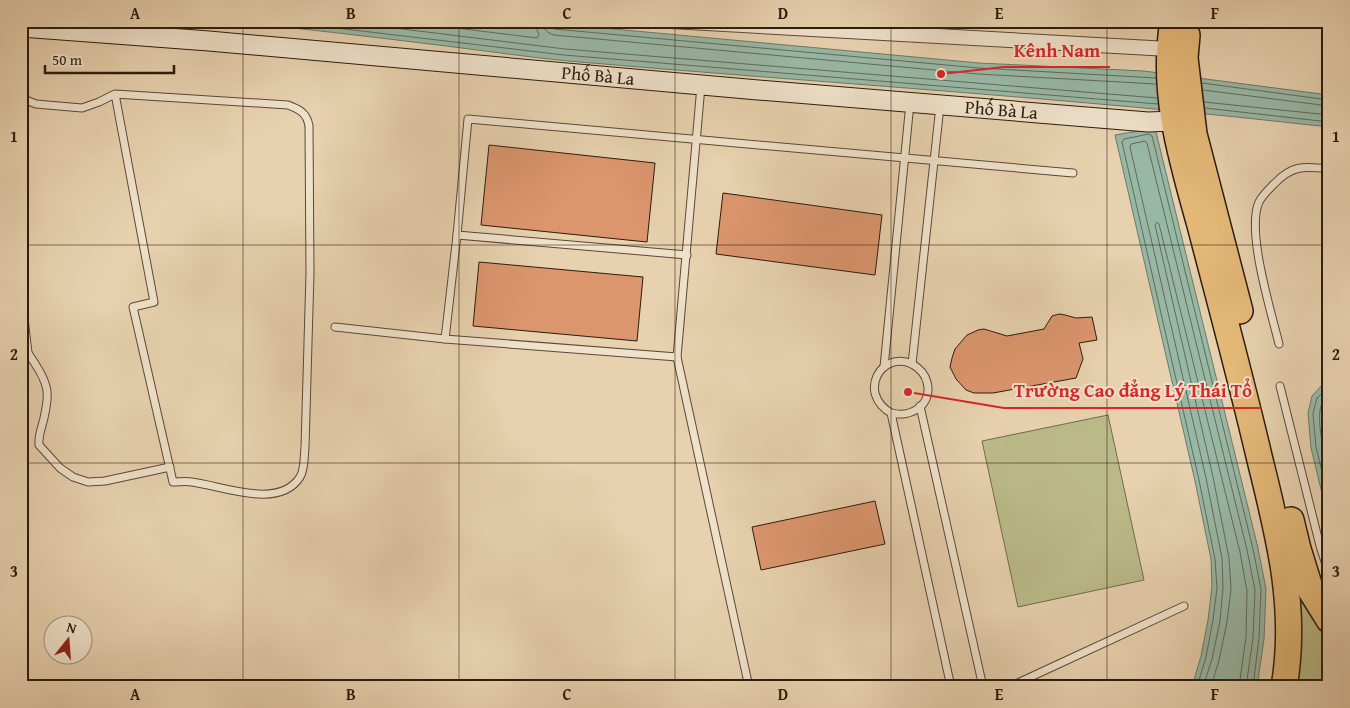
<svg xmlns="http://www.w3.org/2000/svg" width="1350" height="708" font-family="'Gentium Book Plus',serif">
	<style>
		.green { fill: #baba88; stroke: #736a4b }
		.water { fill: #98b8a6; stroke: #6d7969 }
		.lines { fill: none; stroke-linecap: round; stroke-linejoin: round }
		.shore { stroke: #626a5a; stroke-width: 1 }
		.building { fill: #dc966e; stroke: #2c1b0e }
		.lane-casing { stroke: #5b4836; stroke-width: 9 }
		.street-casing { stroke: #5b4836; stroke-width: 16 }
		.secondary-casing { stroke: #2c1b0e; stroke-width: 21 }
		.highway-casing { stroke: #2c1b0e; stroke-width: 28 }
		.lane { stroke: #efe1ca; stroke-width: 7 }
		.street { stroke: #efe1ca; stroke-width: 14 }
		.secondary { stroke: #efe1ca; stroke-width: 19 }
		.highway { stroke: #e4b877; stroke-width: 25 }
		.grid { fill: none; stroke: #2c1b0e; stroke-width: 1; stroke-opacity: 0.55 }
		.labels { text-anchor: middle; stroke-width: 4; stroke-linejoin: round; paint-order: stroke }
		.street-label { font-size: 18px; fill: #2c1b0e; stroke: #efe1ca }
		.leader { fill: none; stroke: #d62828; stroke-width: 2 }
		.callout-dot { fill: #d62828; stroke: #efe1ca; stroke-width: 2 }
		.callout-label { font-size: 19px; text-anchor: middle; font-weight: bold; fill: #d62828; stroke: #efe1ca; stroke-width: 4; stroke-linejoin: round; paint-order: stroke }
		.neatline { fill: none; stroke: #2c1b0e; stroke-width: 2 }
		.grid-label { font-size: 16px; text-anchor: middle; font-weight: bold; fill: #2c1b0e }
	</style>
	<rect width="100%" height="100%" fill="#e7d1ae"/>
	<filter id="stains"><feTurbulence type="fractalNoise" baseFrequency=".004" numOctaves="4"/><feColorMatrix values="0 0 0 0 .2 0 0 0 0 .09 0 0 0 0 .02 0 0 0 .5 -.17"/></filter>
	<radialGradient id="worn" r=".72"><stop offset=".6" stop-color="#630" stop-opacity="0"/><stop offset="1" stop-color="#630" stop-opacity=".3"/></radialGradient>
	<!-- green -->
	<g class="green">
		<polygon points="1108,415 1144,580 1018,607 982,441"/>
		<polygon points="1294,546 1318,621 1329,636 1329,687 1292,687"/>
	</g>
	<!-- water -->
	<g class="water">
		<path d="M225 21H528L979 63 1144 71 1329 95V127C1076 98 822 83 568 61 527 57 487 51 446 46 373 37 299 28 225 21Z"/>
		<polygon points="1155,128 1258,548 1266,589 1264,639 1257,687 1192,687 1201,656 1208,620 1212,587 1211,559 1195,481 1115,135"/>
		<polygon points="1329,381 1329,522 1311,448 1308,413 1312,396 1323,384"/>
	</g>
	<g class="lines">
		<!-- shore -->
		<g class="shore">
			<polyline points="277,21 564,55 1158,104"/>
			<polyline points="337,21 565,49 1157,98"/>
			<polyline points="399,21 537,38 539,35 536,27 535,21"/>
			<path d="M543 21C543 29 547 33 554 35L978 74 1156 84"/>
			<polyline points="549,21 550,26 554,29 979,68 1156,78"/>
			<polyline points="1202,83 1329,100"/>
			<polyline points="1203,90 1329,106"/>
			<polyline points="1204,102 1329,115"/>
			<polyline points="1205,108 1329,122"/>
			<polyline points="1329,387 1317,398 1313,414 1316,447 1329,500"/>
			<path d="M1329 394C1327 397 1325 398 1323 401 1314 416 1325 456 1329 473"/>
			<polyline points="1197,687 1206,657 1213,620 1217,588 1215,559 1199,480 1122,142 1124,139 1149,134 1152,136 1253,549 1261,589 1259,638 1253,687"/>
			<polyline points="1203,687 1212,659 1220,621 1223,588 1222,558 1206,478 1130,147 1131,144 1145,141 1147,143 1247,550 1255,590 1253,638 1246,687"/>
			<polyline points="1211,687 1219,660 1227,622 1231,589 1229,558 1213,477 1155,225 1157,222 1159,224 1240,552 1247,591 1246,637 1239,687"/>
		</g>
	</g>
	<!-- building -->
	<g class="building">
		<polygon points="489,145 655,163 647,242 481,225"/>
		<polygon points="723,193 882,215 875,275 716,254"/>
		<polygon points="479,262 643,277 637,341 473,326"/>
		<polygon points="1059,314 1065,315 1076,318 1092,317 1097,340 1079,343 1083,359 1076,378 993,393 974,393 966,390 956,379 950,367 952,358 955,349 967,335 978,330 984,329 1007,336 1044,329 1052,316"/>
		<polygon points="875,501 885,544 761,570 752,527"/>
	</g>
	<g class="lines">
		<!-- lane casing -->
		<g class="lane-casing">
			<g id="lane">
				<polyline points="701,86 677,357 749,687"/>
				<path d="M21 98 36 104 82 108 99 102 115 94 288 105C299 109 307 113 309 126L310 273 305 447C304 456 305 469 300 477 279 510 223 486 192 482 186 481 179 482 173 482L133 307 154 302 115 94"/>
				<polyline points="457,235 687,255"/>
				<polyline points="21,293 28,353 21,354"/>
				<polyline points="335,327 445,339 677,357"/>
				<polyline points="445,339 457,235 468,119 1073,173"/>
				<path d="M1279 344C1271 311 1246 231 1259 202 1262 196 1269 189 1274 184 1292 165 1304 166 1329 169"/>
				<path d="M28 353C35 364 45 377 47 391 48 399 46 409 44 418 42 427 38 435 39 445L60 468 73 477 88 482 105 481 170 467"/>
				<polyline points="912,364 940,106"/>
				<polyline points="884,367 910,103"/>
				<polyline points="1280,386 1320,546 1329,574"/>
				<polyline points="920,406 983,687"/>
				<path d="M891 413C911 418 933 405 927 382 925 374 919 368 912 364 881 350 857 393 891 413L951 687"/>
				<polyline points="1009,687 1184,606"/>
			</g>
		</g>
		<!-- street casing -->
		<g class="street-casing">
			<polyline id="street" points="671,21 1169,49"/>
		</g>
		<!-- secondary casing -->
		<g class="secondary-casing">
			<g id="secondary">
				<path id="s1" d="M21 27 209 41 758 90 1148 122 1174 121"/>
			</g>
		</g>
		<!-- highway casing -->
		<g class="highway-casing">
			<g id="highway">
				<path d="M1173 21C1161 92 1181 158 1200 225 1220 302 1241 379 1259 456 1278 533 1298 607 1284 687"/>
				<polyline points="1187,35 1185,58 1194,134 1240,311"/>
				<polyline points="1291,520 1298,549 1311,591 1329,620"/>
			</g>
		</g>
		<!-- lane -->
		<use href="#lane" class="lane"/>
		<!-- street -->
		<use href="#street" class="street"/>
		<!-- secondary -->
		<use href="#secondary" class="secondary"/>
		<!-- highway -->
		<use href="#highway" class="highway"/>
	</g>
	<!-- grid -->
	<path class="grid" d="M243 21V687M459 21V687M675 21V687M891 21V687M1107 21V687M21 245H1329M21 463H1329"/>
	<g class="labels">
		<!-- street labels -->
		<g class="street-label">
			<text dy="6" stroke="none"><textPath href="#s1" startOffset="579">Phố Bà La</textPath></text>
			<text dy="6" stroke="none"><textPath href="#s1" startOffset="984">Phố Bà La</textPath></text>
		</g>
	</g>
	<!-- callouts -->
	<path class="leader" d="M941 74L1004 67H1110M908 392L1004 408H1262"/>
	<g class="callout-dot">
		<circle cx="941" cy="74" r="5"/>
		<circle cx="908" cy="392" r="5"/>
	</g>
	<g class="callout-label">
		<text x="1057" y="57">Kênh Nam</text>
		<text x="1133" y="397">Trường Cao đẳng Lý Thái Tổ</text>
	</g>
	<!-- margin -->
	<rect width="1350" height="708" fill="none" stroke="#e7d1ae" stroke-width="55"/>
	<!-- north arrow -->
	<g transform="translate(68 640) rotate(17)"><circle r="24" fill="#efe1ca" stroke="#a1927f"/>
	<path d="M0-4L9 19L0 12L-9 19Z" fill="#8f2418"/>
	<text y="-8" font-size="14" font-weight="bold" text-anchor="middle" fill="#2c1b0e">N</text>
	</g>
	<!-- scale -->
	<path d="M45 65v8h129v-8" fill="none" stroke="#2c1b0e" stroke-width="2.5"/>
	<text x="52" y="65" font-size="15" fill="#2c1b0e" stroke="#efe1ca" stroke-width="4" paint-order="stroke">50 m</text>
	<rect x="28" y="28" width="1294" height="652" class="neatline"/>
	<g class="grid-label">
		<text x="135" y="19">A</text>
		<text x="351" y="19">B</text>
		<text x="567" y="19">C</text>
		<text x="783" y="19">D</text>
		<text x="999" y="19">E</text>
		<text x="1215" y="19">F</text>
		<text x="14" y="142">1</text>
		<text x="1336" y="142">1</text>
		<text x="14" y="360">2</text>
		<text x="1336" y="360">2</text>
		<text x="14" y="577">3</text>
		<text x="1336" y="577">3</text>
		<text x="135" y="700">A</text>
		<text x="351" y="700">B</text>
		<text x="567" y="700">C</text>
		<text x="783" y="700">D</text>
		<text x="999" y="700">E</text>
		<text x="1215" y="700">F</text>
	</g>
	<rect width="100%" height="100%" filter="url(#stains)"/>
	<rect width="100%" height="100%" fill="url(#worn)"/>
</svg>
